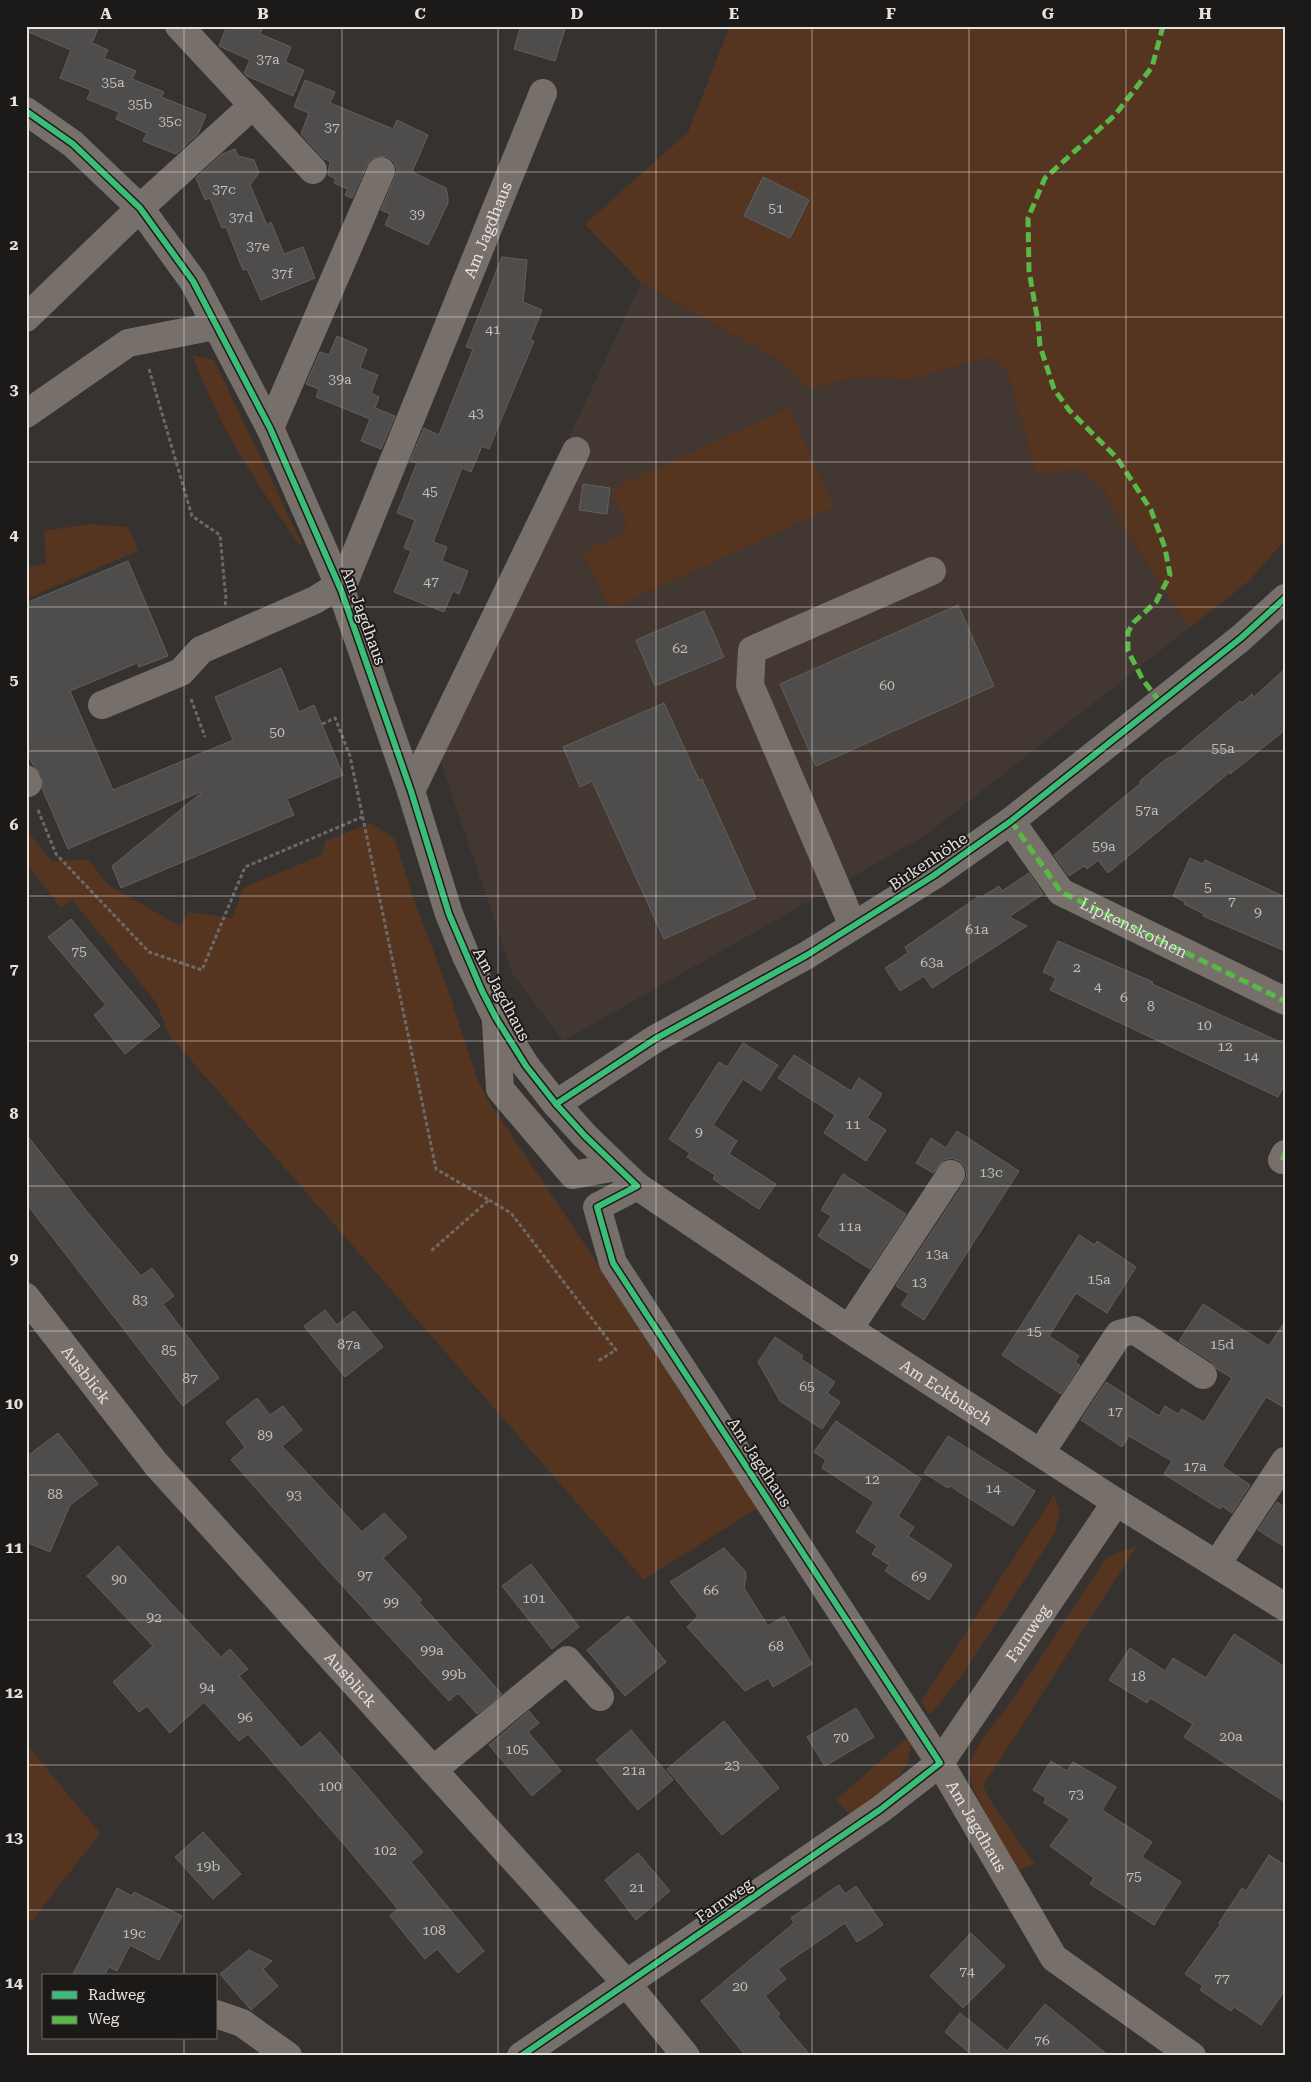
<svg xmlns="http://www.w3.org/2000/svg" width="1311" height="2082" font-family="'Roboto Serif',serif">
	<style>
		.built { fill: #423731 }
		.green { fill: #563520 }
		.building { fill: #4f4d4b; stroke: #625f5e }
		.lines { fill: none; stroke-linecap: round; stroke-linejoin: round }
		.path { stroke: #6f6966; stroke-width: 3; stroke-dasharray: 4 2.5; stroke-linecap: butt }
		.minor { stroke: #776f6a; stroke-width: 28 }
		.quiet { stroke: #58b947; stroke-width: 5; stroke-dasharray: 10 5; stroke-linecap: butt }
		.cycleway-casing { stroke: #1c1a18; stroke-width: 9 }
		.cycleway { stroke: #3abd76; stroke-width: 6 }
		.grid { fill: none; stroke: #e6e2e0; stroke-width: 1; stroke-opacity: 0.55 }
		.labels { text-anchor: middle; stroke-width: 4; stroke-linejoin: round; paint-order: stroke }
		.number-label { font-size: 14px; fill: #c0bdbb }
		.street-label { font-size: 16px; fill: #e6e2e0; stroke: #1c1a18 }
		.neatline { fill: none; stroke: #e6e2e0; stroke-width: 2 }
		.grid-label { font-size: 16px; text-anchor: middle; font-weight: bold; fill: #e6e2e0 }
	</style>
	<rect width="100%" height="100%" fill="#353230"/>
	<!-- built -->
	<polygon class="built" points="641,283 780,361 809,389 861,377 908,380 990,357 1008,373 1036,473 1080,469 1105,490 1114,511 1189,628 926,835 563,1041 512,973 431,733"/>
	<!-- green -->
	<g class="green">
		<polygon points="730,26 1285,26 1285,540 1249,581 1189,628 1114,511 1105,490 1080,469 1036,474 1008,373 990,357 908,380 861,377 809,389 780,361 641,283 585,224 688,132"/>
		<path d="M192 355 214 360 302 544 299 545C277 512 254 479 234 445 218 417 205 386 192 355Z"/>
		<polygon points="789,408 834,507 610,609 583,552 629,531 611,489"/>
		<polygon points="89,524 128,527 138,551 26,599 26,567 46,564 44,531"/>
		<polygon points="371,823 395,839 413,897 447,987 477,1078 486,1097 760,1506 644,1580 169,1035 156,1002 72,900 61,908 26,863 26,829 51,861 89,860 108,885 180,926 189,912 232,918 244,887 322,855 325,841"/>
		<polygon points="1054,1495 1060,1511 1055,1533 963,1674 930,1715 921,1702"/>
		<polygon points="1137,1546 983,1786 992,1803 1035,1864 1015,1871 973,1788 968,1770 974,1754 982,1740 1011,1702 1105,1560 1114,1554"/>
		<path d="M911 1734C911 1744 911 1756 906 1765 895 1787 868 1801 849 1814L836 1800Z"/>
		<polygon points="26,1744 100,1833 32,1921 26,1922"/>
	</g>
	<!-- building -->
	<g class="building">
		<polygon points="26,26 99,26 92,43 108,50 104,58 136,71 132,79 164,92 161,97 206,115 198,134 176,154 143,141 147,133 116,119 119,112 87,99 91,90 60,78 71,50 26,31"/>
		<polygon points="227,26 263,26 260,34 291,47 285,62 304,70 293,96 247,76 244,73 250,60 219,46"/>
		<polygon points="521,26 566,26 555,61 514,49"/>
		<polygon points="305,80 335,92 330,103 393,129 397,120 428,135 412,172 446,188 448,197 448,203 428,245 385,225 390,214 381,210 395,177 397,170 394,162 388,157 379,156 371,159 367,165 352,198 345,195 348,189 334,183 336,179 328,175 330,161 324,159 301,134 309,113 294,107"/>
		<polygon points="235,149 238,156 254,160 259,173 250,185 267,225 271,222 284,254 303,247 315,278 261,300 247,269 243,270 226,227 222,228 210,198 205,200 196,178 222,154"/>
		<polygon points="763,177 809,200 790,238 744,216"/>
		<polygon points="502,257 527,260 523,302 542,310 530,340 534,341 489,449 482,446 471,472 462,468 433,542 447,547 442,561 468,571 459,594 453,591 444,612 394,592 411,551 404,548 415,520 397,513 417,463 410,461 424,428 439,435 473,349 466,347"/>
		<polygon points="337,336 367,349 360,368 378,375 371,393 379,397 375,408 395,416 381,449 361,441 370,419 316,397 319,389 306,384 320,352 329,355"/>
		<polygon points="583,484 610,488 607,514 579,510"/>
		<polygon points="128,561 168,656 139,667 137,663 70,691 113,790 233,740 215,697 281,668 299,712 314,705 343,775 287,799 294,815 121,888 112,866 201,793 200,792 68,849 42,788 42,776 33,765 26,750 26,603"/>
		<polygon points="958,605 994,686 816,766 780,684"/>
		<polygon points="704,611 724,657 655,686 636,640"/>
		<polygon points="1285,669 1285,730 1230,774 1231,771 1108,873 1098,860 1087,869 1084,866 1069,876 1054,855 1140,784 1140,781 1166,759 1175,755 1240,701 1242,703 1252,694 1254,697"/>
		<polygon points="664,703 699,780 702,779 756,898 664,939 592,781 580,787 563,747"/>
		<polygon points="1190,858 1203,864 1205,860 1285,897 1285,951 1203,916 1204,914 1184,904 1185,902 1173,896"/>
		<polygon points="1029,873 1043,894 1009,917 1027,926 932,988 924,976 900,991 885,968 908,953 905,947 979,896 980,898 999,886 1002,891"/>
		<polygon points="71,919 160,1026 125,1054 94,1015 106,1005 48,937"/>
		<polygon points="1058,941 1153,982 1152,984 1285,1044 1285,1084 1278,1097 1050,990 1056,978 1043,972"/>
		<polygon points="743,1043 778,1065 761,1091 743,1079 713,1125 737,1141 729,1154 776,1184 759,1209 713,1179 715,1175 687,1157 690,1153 669,1139 719,1062 727,1067"/>
		<polygon points="794,1055 851,1091 859,1078 882,1094 867,1118 886,1130 866,1161 824,1133 835,1115 778,1078"/>
		<polygon points="957,1131 1019,1171 924,1320 901,1305 909,1294 896,1286 964,1183 967,1174 965,1167 960,1161 952,1158 944,1160 933,1173 916,1163 931,1138 946,1148"/>
		<polygon points="26,1134 84,1208 141,1276 152,1268 174,1296 163,1304 219,1378 183,1406 26,1203"/>
		<polygon points="843,1174 906,1214 870,1269 818,1236 831,1216 821,1210"/>
		<polygon points="1079,1235 1095,1245 1097,1241 1136,1267 1107,1313 1076,1293 1049,1336 1079,1356 1075,1362 1080,1365 1061,1394 1002,1355"/>
		<polygon points="1203,1304 1269,1346 1285,1321 1285,1408 1266,1397 1222,1466 1250,1485 1232,1513 1222,1506 1220,1509 1164,1474 1172,1461 1129,1436 1122,1447 1081,1420 1106,1382 1159,1416 1165,1406 1178,1414 1182,1409 1204,1422 1232,1378 1217,1369 1212,1362 1179,1341"/>
		<polygon points="325,1310 337,1325 354,1311 383,1347 345,1377 304,1326"/>
		<polygon points="775,1337 803,1356 801,1359 835,1382 827,1393 840,1402 822,1429 780,1401 758,1362"/>
		<polygon points="257,1398 270,1415 283,1406 302,1430 282,1446 362,1532 384,1513 407,1537 383,1558 422,1600 419,1602 502,1694 477,1714 458,1693 449,1701 325,1567 231,1460 245,1447 226,1422"/>
		<polygon points="836,1421 921,1479 898,1516 914,1527 908,1536 952,1565 929,1600 885,1571 889,1565 872,1554 877,1546 856,1532 874,1502 822,1468 826,1460 814,1452"/>
		<polygon points="58,1433 98,1484 70,1505 50,1552 26,1542 26,1457"/>
		<polygon points="948,1436 1035,1491 1013,1526 950,1486 948,1488 924,1473"/>
		<polygon points="1277,1502 1285,1508 1285,1547 1258,1530"/>
		<polygon points="118,1546 221,1657 230,1649 248,1669 239,1676 301,1748 320,1732 423,1852 411,1862 484,1951 458,1973 437,1949 425,1959 390,1916 398,1909 348,1849 248,1734 239,1741 204,1702 170,1733 147,1706 139,1712 113,1682 153,1646 87,1576"/>
		<polygon points="724,1548 745,1571 746,1577 744,1588 768,1626 784,1616 812,1664 773,1687 768,1678 745,1691 687,1627 698,1616 670,1582"/>
		<polygon points="531,1564 579,1627 552,1649 502,1586"/>
		<polygon points="628,1616 666,1662 625,1696 587,1650"/>
		<polygon points="1234,1634 1285,1667 1285,1802 1184,1737 1193,1724 1150,1698 1147,1703 1109,1680 1130,1648 1165,1671 1173,1658 1206,1678"/>
		<polygon points="856,1708 874,1737 825,1766 807,1737"/>
		<polygon points="529,1711 539,1723 528,1732 561,1771 532,1796 489,1745"/>
		<polygon points="724,1721 779,1788 722,1835 667,1769"/>
		<polygon points="631,1730 673,1780 638,1810 596,1760"/>
		<polygon points="1051,1761 1067,1771 1073,1762 1116,1787 1102,1810 1152,1842 1142,1857 1181,1882 1154,1925 1090,1884 1094,1878 1050,1846 1070,1819 1044,1803 1046,1798 1033,1790"/>
		<polygon points="203,1832 241,1874 213,1899 175,1857"/>
		<polygon points="638,1853 670,1891 636,1920 605,1880"/>
		<polygon points="1269,1855 1285,1865 1285,1990 1261,2025 1234,2007 1231,2011 1200,1990 1203,1986 1185,1974 1220,1925 1219,1923 1242,1888 1246,1891"/>
		<polygon points="839,1885 845,1894 856,1886 883,1925 857,1942 845,1923 778,1969 786,1979 765,1996 780,2014 777,2016 811,2056 746,2056 701,2001 794,1923 791,1918"/>
		<polygon points="117,1888 132,1896 134,1892 182,1916 159,1960 130,1945 117,1971 109,1967 104,1976 72,1976"/>
		<polygon points="971,1933 1005,1966 963,2008 930,1976"/>
		<polygon points="249,1950 272,1961 263,1969 278,1986 251,2010 220,1974"/>
		<polygon points="1045,2004 1109,2056 973,2056 945,2032 960,2013 1007,2051"/>
	</g>
	<g class="lines">
		<!-- path -->
		<g class="path">
			<polyline points="149,369 192,516 220,535 226,599 225,606"/>
			<polyline points="191,699 205,737"/>
			<polyline points="322,724 335,718 350,756 436,1169 489,1200 431,1251"/>
			<polyline points="38,810 56,854 149,952 202,970 245,867 362,817"/>
			<polyline points="489,1200 511,1213 616,1350 598,1361"/>
		</g>
		<!-- minor -->
		<g class="minor">
			<polyline points="179,26 313,170"/>
			<path id="s1" d="M26 111 73 144 140 208 193 281 270 428 341 590 411 791 449 914 466 956 496 1018 526 1066 556 1104 585 1136 637 1186 849 1329 1116 1502 1285 1607"/>
			<polyline points="26,318 140,208 252,106"/>
			<polyline points="26,414 128,343 215,326"/>
			<polyline points="270,428 381,171"/>
			<path id="s2" d="M341 590 543 93"/>
			<polyline points="102,705 181,672 201,650 315,600 339,585"/>
			<polyline points="26,779 28,783"/>
			<polyline points="411,791 576,451"/>
			<path id="s3" d="M1011 821 1061 892 1285 1001"/>
			<polyline points="853,926 750,685 752,650 932,571"/>
			<polyline points="496,1022 500,1089 573,1175 616,1167"/>
			<polyline points="556,1104 655,1039 807,955 933,876 1011,821 1241,638 1285,598"/>
			<polyline points="1282,1160 1285,1154"/>
			<path id="s4" d="M637 1186 597 1207 613 1263 940 1763 1054 1958 1192 2056"/>
			<path id="s5" d="M26 1297 156 1464 627 1984 686 2056"/>
			<polyline points="849,1329 951,1174"/>
			<polyline points="1041,1452 1119,1334 1134,1330 1203,1375"/>
			<polyline points="1217,1564 1285,1461"/>
			<polyline points="433,1770 567,1660 600,1697"/>
			<polyline points="216,2014 242,2023 288,2056"/>
			<path id="s6" d="M521 2056 881 1809 940 1763 1116 1502"/>
		</g>
		<!-- quiet -->
		<g class="quiet">
			<polyline points="1160,702 1143,680 1128,651 1128,632 1134,622 1156,602 1170,575 1165,548 1151,510 1117,458 1069,410 1054,389 1040,346 1038,322 1029,271 1028,218 1045,178 1115,115 1152,67 1163,26"/>
			<polyline points="1011,821 1061,892 1285,1001"/>
			<polyline points="1282,1160 1285,1154"/>
		</g>
		<!-- cycleway casing -->
		<g class="cycleway-casing">
			<g id="cycleway">
				<polyline points="26,111 73,144 140,208 193,281 270,428 341,590 411,791 449,914 482,991 496,1018 526,1066 556,1104 585,1136 637,1186 597,1207 613,1263 940,1763 881,1809 521,2056"/>
				<polyline points="556,1104 655,1039 807,955 933,876 1011,821 1241,638 1285,598"/>
			</g>
		</g>
		<!-- cycleway -->
		<use href="#cycleway" class="cycleway"/>
	</g>
	<!-- grid -->
	<path class="grid" d="M184 26V1976M342 26V2056M498 26V2056M656 26V2056M812 26V2056M969 26V2056M1126 26V2056M26 172H1285M26 317H1285M26 462H1285M26 607H1285M26 751H1285M26 896H1285M26 1041H1285M26 1186H1285M26 1331H1285M26 1475H1285M26 1620H1285M26 1765H1285M26 1910H1285M184 2038V2056"/>
	<g class="labels">
		<!-- number labels -->
		<g class="number-label">
			<text x="268" y="64">37a</text>
			<text x="113" y="87">35a</text>
			<text x="140" y="109">35b</text>
			<text x="170" y="126">35c</text>
			<text x="332" y="132">37</text>
			<text x="224" y="194">37c</text>
			<text x="776" y="213">51</text>
			<text x="417" y="219">39</text>
			<text x="241" y="222">37d</text>
			<text x="258" y="251">37e</text>
			<text x="282" y="278">37f</text>
			<text x="493" y="334">41</text>
			<text x="340" y="384">39a</text>
			<text x="476" y="418">43</text>
			<text x="430" y="496">45</text>
			<text x="431" y="586">47</text>
			<text x="680" y="653">62</text>
			<text x="887" y="690">60</text>
			<text x="277" y="737">50</text>
			<text x="1223" y="753">55a</text>
			<text x="1147" y="815">57a</text>
			<text x="1104" y="851">59a</text>
			<text x="1208" y="892">5</text>
			<text x="1232" y="906">7</text>
			<text x="1258" y="917">9</text>
			<text x="977" y="934">61a</text>
			<text x="79" y="956">75</text>
			<text x="932" y="967">63a</text>
			<text x="1077" y="972">2</text>
			<text x="1098" y="991">4</text>
			<text x="1124" y="1002">6</text>
			<text x="1151" y="1011">8</text>
			<text x="1204" y="1030">10</text>
			<text x="1225" y="1051">12</text>
			<text x="1251" y="1061">14</text>
			<text x="853" y="1129">11</text>
			<text x="699" y="1137">9</text>
			<text x="991" y="1177">13c</text>
			<text x="850" y="1231">11a</text>
			<text x="937" y="1259">13a</text>
			<text x="1099" y="1284">15a</text>
			<text x="919" y="1287">13</text>
			<text x="140" y="1305">83</text>
			<text x="1034" y="1336">15</text>
			<text x="349" y="1349">87a</text>
			<text x="1222" y="1349">15d</text>
			<text x="169" y="1355">85</text>
			<text x="190" y="1383">87</text>
			<text x="807" y="1391">65</text>
			<text x="1115" y="1416">17</text>
			<text x="265" y="1440">89</text>
			<text x="1195" y="1471">17a</text>
			<text x="872" y="1484">12</text>
			<text x="993" y="1493">14</text>
			<text x="55" y="1499">88</text>
			<text x="294" y="1500">93</text>
			<text x="365" y="1580">97</text>
			<text x="919" y="1581">69</text>
			<text x="119" y="1584">90</text>
			<text x="711" y="1595">66</text>
			<text x="534" y="1603">101</text>
			<text x="391" y="1607">99</text>
			<text x="154" y="1622">92</text>
			<text x="776" y="1651">68</text>
			<text x="432" y="1655">99a</text>
			<text x="454" y="1679">99b</text>
			<text x="1138" y="1681">18</text>
			<text x="207" y="1692">94</text>
			<text x="245" y="1722">96</text>
			<text x="1231" y="1741">20a</text>
			<text x="841" y="1742">70</text>
			<text x="517" y="1754">105</text>
			<text x="732" y="1770">23</text>
			<text x="634" y="1775">21a</text>
			<text x="330" y="1791">100</text>
			<text x="1076" y="1799">73</text>
			<text x="385" y="1855">102</text>
			<text x="208" y="1871">19b</text>
			<text x="1134" y="1881">75</text>
			<text x="637" y="1892">21</text>
			<text x="434" y="1935">108</text>
			<text x="134" y="1938">19c</text>
			<text x="967" y="1976">74</text>
			<text x="1222" y="1983">77</text>
			<text x="740" y="1991">20</text>
			<text x="1042" y="2045">76</text>
		</g>
		<!-- street labels -->
		<g class="street-label">
			<text dy="6" stroke="none"><textPath href="#s2" startOffset="389">Am Jagdhaus</textPath></text>
			<text transform="translate(364 616) rotate(70)" y="6">Am Jagdhaus</text>
			<text transform="translate(928 861) rotate(-34)" y="6">Birkenhöhe</text>
			<text dy="6" stroke="none"><textPath href="#s3" startOffset="168">Lipkenskothen</textPath></text>
			<text transform="translate(502 994) rotate(62)" y="6">Am Jagdhaus</text>
			<text dy="6" stroke="none"><textPath href="#s5" startOffset="98">Ausblick</textPath></text>
			<text dy="6" stroke="none"><textPath href="#s1" startOffset="1631">Am Eckbusch</textPath></text>
			<text transform="translate(760 1462) rotate(57)" y="6">Am Jagdhaus</text>
			<text dy="6" stroke="none"><textPath href="#s6" startOffset="668">Farnweg</textPath></text>
			<text dy="6" stroke="none"><textPath href="#s5" startOffset="502">Ausblick</textPath></text>
			<text dy="6" stroke="none"><textPath href="#s4" startOffset="774">Am Jagdhaus</textPath></text>
			<text transform="translate(724 1900) rotate(-35)" y="6">Farnweg</text>
		</g>
	</g>
	<!-- border -->
	<rect width="1311" height="2082" fill="none" stroke="#1c1a18" stroke-width="55"/>
	<!-- legend -->
	<rect x="42" y="1974" width="175" height="65" fill="#1c1a18" stroke="#6d6a68"/>
	<rect x="52" y="1991" width="25" height="8" fill="#3abd76" stroke="#6d6a68"/>
	<text x="88" y="2000" font-size="15" fill="#e6e2e0">Radweg</text>
	<rect x="52" y="2016" width="25" height="8" fill="#58b947" stroke="#6d6a68"/>
	<text x="88" y="2024" font-size="15" fill="#e6e2e0">Weg</text>
	<rect x="28" y="28" width="1256" height="2026" class="neatline"/>
	<g class="grid-label">
		<text x="106" y="19">A</text>
		<text x="263" y="19">B</text>
		<text x="420" y="19">C</text>
		<text x="577" y="19">D</text>
		<text x="734" y="19">E</text>
		<text x="891" y="19">F</text>
		<text x="1048" y="19">G</text>
		<text x="1205" y="19">H</text>
		<text x="14" y="106">1</text>
		<text x="14" y="250">2</text>
		<text x="14" y="395">3</text>
		<text x="14" y="540">4</text>
		<text x="14" y="685">5</text>
		<text x="14" y="830">6</text>
		<text x="14" y="974">7</text>
		<text x="14" y="1119">8</text>
		<text x="14" y="1264">9</text>
		<text x="14" y="1409">10</text>
		<text x="14" y="1553">11</text>
		<text x="14" y="1698">12</text>
		<text x="14" y="1843">13</text>
		<text x="14" y="1988">14</text>
	</g>
</svg>
